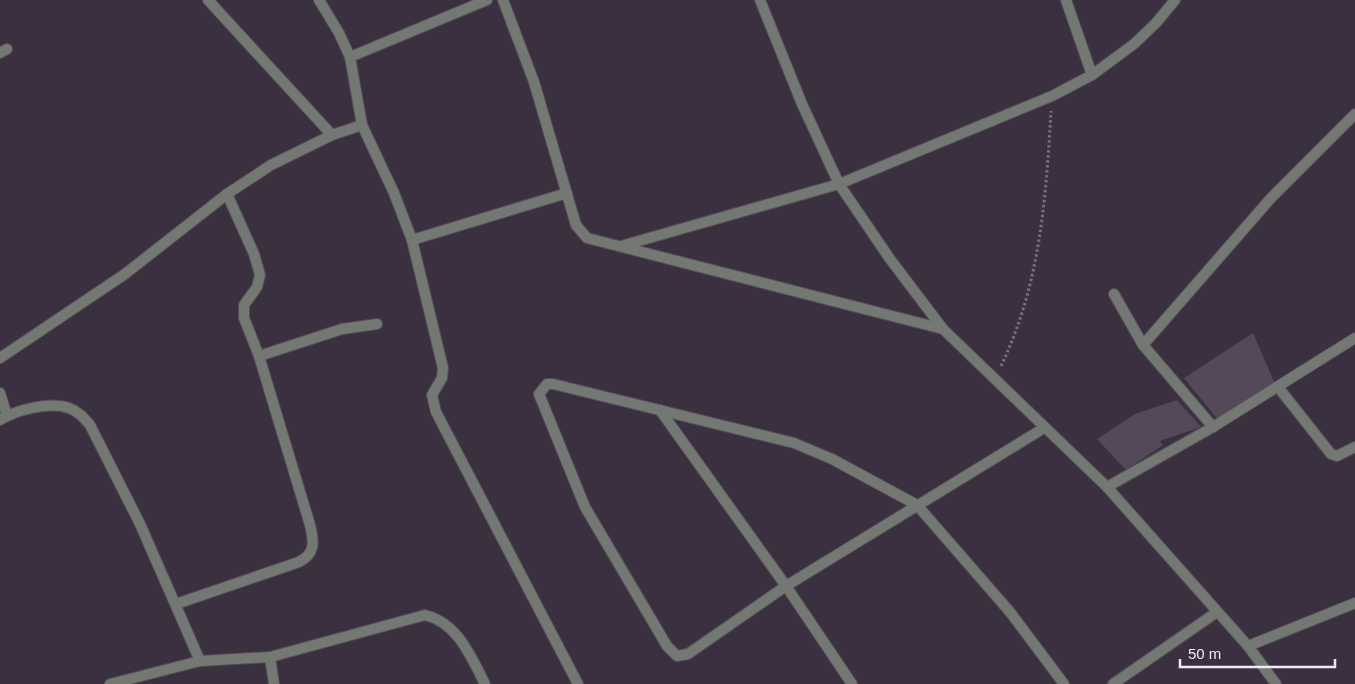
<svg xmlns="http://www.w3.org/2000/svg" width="1355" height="684" font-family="Arial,sans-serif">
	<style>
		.building { fill: #544959 }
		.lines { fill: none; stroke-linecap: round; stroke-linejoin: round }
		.street-casing { stroke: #574e5c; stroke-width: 12 }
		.path { stroke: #786f7d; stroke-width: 3; stroke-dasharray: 2.5 2.5; stroke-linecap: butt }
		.street { stroke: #737972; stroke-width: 10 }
	</style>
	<rect width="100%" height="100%" fill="#3a303f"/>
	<!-- building -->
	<g class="building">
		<polygon points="1253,333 1275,384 1219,421 1184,378"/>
		<polygon points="1177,400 1201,427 1160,441 1163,445 1126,470 1097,439 1135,414"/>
	</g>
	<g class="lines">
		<!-- street casing -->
		<g class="street-casing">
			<g id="street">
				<polyline points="208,0 332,135"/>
				<polyline points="319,0 339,33 350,57 362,125 394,193 412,240 443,368 442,378 432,395 436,412 578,684"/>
				<polyline points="503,0 534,82 576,225 587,238 943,329"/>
				<polyline points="760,0 802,104 839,184 890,259 943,329 1107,487 1248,646 1276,684"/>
				<polyline points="1066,0 1092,75"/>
				<polyline points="0,53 7,49"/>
				<polyline points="350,57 487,0"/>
				<polyline points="412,240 567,193"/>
				<polyline points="621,246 839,184 1052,96 1092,75 1134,44 1156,23 1175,0"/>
				<polyline points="1114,294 1143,345 1213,427"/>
				<polyline points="1143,345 1271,198 1355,114"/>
				<polyline points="259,356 342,329 377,324"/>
				<polyline points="0,358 125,274 227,194 271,165 332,135 362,125"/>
				<polyline points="1278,387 1331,454 1337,456 1355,447"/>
				<polyline points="0,393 7,416"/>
				<polyline points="660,410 786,586 852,684"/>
				<path d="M0 420C16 410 50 401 69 408 78 411 84 418 90 425L140 524 200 661 270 657 274 684"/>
				<polyline points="1044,428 786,586 688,654 677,656 667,646 585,507 539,394 547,384 553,384 794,443 832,459 917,505 1010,612 1064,684"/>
				<polyline points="1107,487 1213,427 1355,338"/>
				<path d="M176 604 299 562C316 553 314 542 310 525L259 356 244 318V305L257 287 260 275 254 254 227 194"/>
				<polyline points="1248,646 1355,603"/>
				<path d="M270 657 425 615C458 623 471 657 485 684"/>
				<polyline points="110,684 200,661"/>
				<polyline points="1113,684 1217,612"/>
			</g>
		</g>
		<!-- path -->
		<path class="path" d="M1001 366C1040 285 1046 199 1051 111"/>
		<!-- street -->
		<use href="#street" class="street"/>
	</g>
	<!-- scale -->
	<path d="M1180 659v8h155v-8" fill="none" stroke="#f1eaf4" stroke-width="2.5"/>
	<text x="1188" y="659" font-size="15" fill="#f1eaf4" stroke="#3a303f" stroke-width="4" paint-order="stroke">50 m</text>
</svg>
